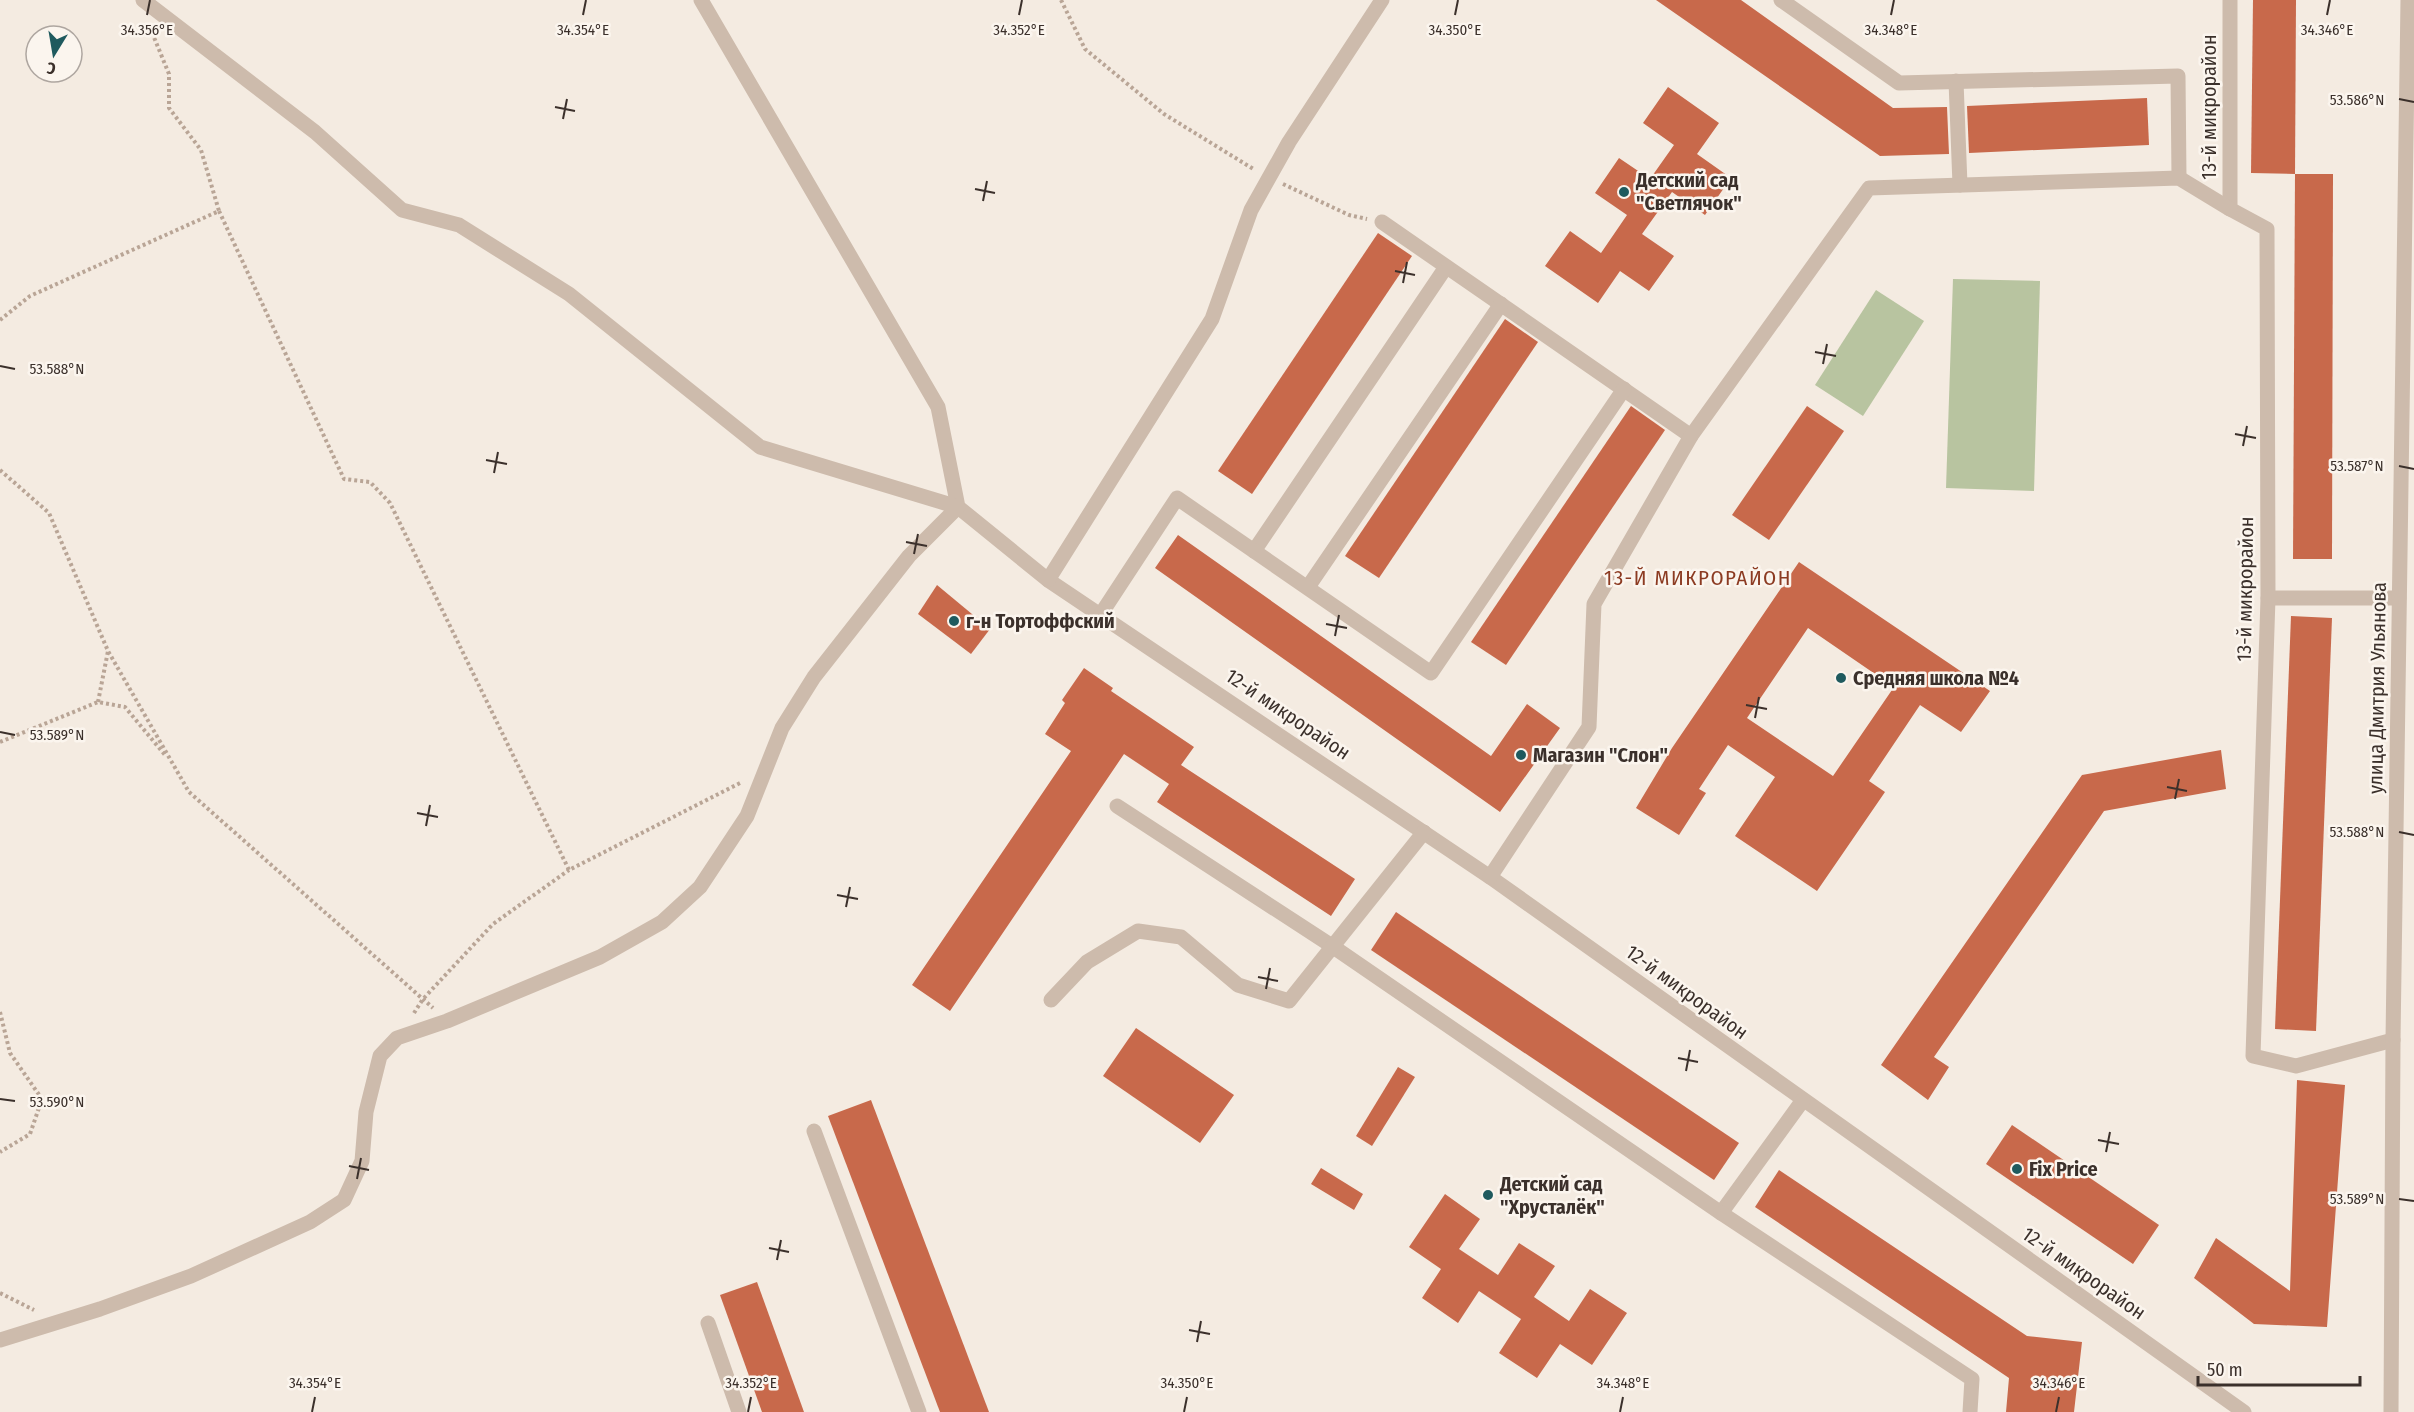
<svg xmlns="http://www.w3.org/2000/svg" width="2414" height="1412" font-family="'Fira Sans Condensed',sans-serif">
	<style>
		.green { fill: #b8c4a0 }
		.building { fill: #c8694b; fill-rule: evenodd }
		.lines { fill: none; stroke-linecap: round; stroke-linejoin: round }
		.path { stroke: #b9a596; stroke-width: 4; stroke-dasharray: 3 3; stroke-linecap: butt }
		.minor { stroke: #cdbbac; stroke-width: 15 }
		.ticks { fill: none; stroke: #3b302b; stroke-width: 2 }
		.poi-dot { fill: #1f5a5e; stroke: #fbf5ee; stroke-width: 2 }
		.labels { text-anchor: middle; stroke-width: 5; stroke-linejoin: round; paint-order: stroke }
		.street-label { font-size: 20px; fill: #3b302b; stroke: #fbf5ee }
		.poi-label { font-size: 20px; font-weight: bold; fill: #3b302b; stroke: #fbf5ee; text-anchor: start }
		.neighbourhood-label { font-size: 21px; letter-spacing: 1.5px; fill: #8c3b22; stroke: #fbf5ee }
		.ticks-label { font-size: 15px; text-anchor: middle; fill: #3b302b; stroke: #fbf5ee; stroke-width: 5; stroke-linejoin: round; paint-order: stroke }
	</style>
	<rect width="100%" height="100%" fill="#f4ebe1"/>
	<!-- green -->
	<g class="green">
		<polygon points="1953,279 2040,281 2034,491 1946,488"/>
		<polygon points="1876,290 1924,321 1863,416 1815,385"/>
	</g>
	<!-- building -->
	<g class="building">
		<polygon points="1656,0 1741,0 1893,108 1947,107 1949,154 1880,156"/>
		<polygon points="2253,0 2296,0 2295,174 2251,173"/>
		<polygon points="1668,87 1719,123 1697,154 1731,178 1705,215 1672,192 1642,234 1674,256 1649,291 1620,271 1598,303 1545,266 1570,231 1601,253 1627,215 1595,193 1619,158 1650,179 1674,145 1643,123"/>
		<polygon points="2147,98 2149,145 1969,153 1967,106"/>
		<polygon points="2295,174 2333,174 2332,559 2293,559"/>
		<polygon points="1378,233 1412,256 1252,494 1218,471"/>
		<polygon points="1505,319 1538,342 1379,578 1345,556"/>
		<polygon points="1631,406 1665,430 1506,665 1471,642"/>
		<polygon points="1807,406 1844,431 1769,540 1732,515"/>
		<polygon points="1178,535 1491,756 1527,704 1560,728 1500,812 1155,568"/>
		<path d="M1799 562 1990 691 1961 732 1920 705 1869 781 1885 792 1817 891 1735 836 1775 777 1728 745 1699 789 1706 793 1679 835 1636 808 1672 748ZM1808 628 1894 687 1833 776 1747 718Z"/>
		<polygon points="937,585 990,629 971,654 918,614"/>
		<polygon points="2291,616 2332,618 2316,1031 2275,1029"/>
		<polygon points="1084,668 1113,688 1111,691 1194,747 1181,765 1355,879 1331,916 1157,802 1169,784 1124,754 950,1011 912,985 1071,751 1045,734 1065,703 1062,700"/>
		<polygon points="2221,750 2226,789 2104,811 1934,1057 1949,1067 1928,1100 1881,1065 2082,775"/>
		<polygon points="1396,912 1739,1143 1714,1180 1371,950"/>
		<polygon points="1136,1028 1234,1095 1200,1143 1103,1076"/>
		<polygon points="1398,1067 1415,1077 1372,1146 1356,1136"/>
		<polygon points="2297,1080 2345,1085 2327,1327 2254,1324 2194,1278 2216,1238 2290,1291"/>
		<polygon points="871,1100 989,1412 940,1412 828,1116"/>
		<polygon points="2012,1125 2159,1225 2133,1264 1986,1164"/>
		<polygon points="1321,1168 1363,1194 1354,1210 1311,1184"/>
		<polygon points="1779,1170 2027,1336 2082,1342 2074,1412 2006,1412 2009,1378 1755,1207"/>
		<polygon points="1445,1194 1480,1219 1459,1249 1498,1275 1519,1243 1555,1266 1534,1297 1569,1321 1590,1289 1627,1313 1592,1365 1560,1344 1537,1378 1499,1353 1521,1319 1479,1291 1458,1323 1422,1298 1441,1269 1409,1247"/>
		<polygon points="757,1282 804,1412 762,1412 720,1295"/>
	</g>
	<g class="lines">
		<!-- path -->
		<g class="path">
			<polyline points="1061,0 1085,49 1164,114 1255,170"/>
			<polyline points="1283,184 1349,215 1367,219"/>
			<polyline points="219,211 344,479 370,482 390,503 569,870 742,782"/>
			<polyline points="0,320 30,296 219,211 201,150 169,108 169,74 151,30"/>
			<polyline points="0,470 49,513 108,651 189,792 433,1008"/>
			<polyline points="98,702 108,651"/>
			<polyline points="0,742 98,702 125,707 165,755"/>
			<polyline points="0,1012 10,1053 42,1099 30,1134 0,1152"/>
			<polyline points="414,1013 423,999 493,924 569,870"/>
			<polyline points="0,1293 34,1310"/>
		</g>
		<!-- minor -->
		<g class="minor">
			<polyline points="701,0 938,407 958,507 1048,580 1490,877 2244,1412"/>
			<polyline points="1781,0 1899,83 2178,76 2179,178"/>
			<polyline points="2230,0 2230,209 2267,229 2268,598 2253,1056 2296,1066 2393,1040"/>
			<polyline points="1956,81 1960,185"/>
			<polyline points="1382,222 1691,436"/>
			<polyline points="1254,551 1446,267"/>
			<polyline points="1048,580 1212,319 1251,210 1289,142 1382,0"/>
			<polyline points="1308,587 1501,304"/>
			<polyline points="2268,598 2399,598"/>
			<polyline points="1101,614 1177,498 1431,673 1624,389"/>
			<polyline points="1117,806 1332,946 1721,1213 1803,1100"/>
			<polyline points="1490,877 1589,727 1594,604 1691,436 1869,188 2179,178 2230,209"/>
			<polyline points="1051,1000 1087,962 1138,931 1181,937 1238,985 1289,1001 1424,832"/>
			<polyline points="814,1131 919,1412"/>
			<polyline points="1721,1213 1972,1379 1970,1412"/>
			<polyline points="708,1323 739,1412"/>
			<polyline points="0,1340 100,1309 191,1276 310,1222 344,1200 362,1161 366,1112 380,1056 397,1038 447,1021 600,957 662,922 700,887 747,816 782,728 814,677 909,556 958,507 760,447 569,294 459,225 402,210 315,132 143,0"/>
			<polyline points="2391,1412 2393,1040 2408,0"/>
		</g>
	</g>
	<!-- ticks -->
	<path class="ticks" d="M147 15 150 0M583 15 586 0M1019 15 1022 0M1455 15 1458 0M1891 15 1894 0M2327 15 2330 0M2399 99 2414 102M555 107 575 111M563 119 567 99M975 189 995 193M983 201 987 181M1395 271 1415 275M1403 283 1407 262M1815 352 1836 356M1823 364 1827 344M0 366 15 369M2235 434 2256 438M2243 446 2247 426M486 460 507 464M2399 466 2414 469M494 473 498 452M906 542 927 546M914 554 918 534M1326 624 1347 628M1335 636 1339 615M1746 705 1767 709M1755 718 1759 697M0 732 15 735M2167 787 2187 791M2175 799 2179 779M417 813 438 817M426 826 430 805M2399 832 2414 835M837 895 858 899M846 907 850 887M1258 977 1278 981M1266 989 1270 968M1678 1058 1698 1062M1686 1071 1690 1050M0 1099 15 1101M2098 1140 2119 1144M2106 1152 2110 1132M349 1166 369 1170M357 1179 361 1158M2399 1199 2414 1201M769 1248 789 1252M777 1260 781 1240M1189 1330 1210 1334M1197 1342 1201 1321M312 1412 315 1397M748 1412 751 1397M1184 1412 1187 1397M1620 1412 1623 1397M2056 1412 2059 1397"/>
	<!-- markers -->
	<g class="poi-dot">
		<circle cx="1624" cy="192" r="6"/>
		<circle cx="954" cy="621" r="6"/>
		<circle cx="1841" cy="678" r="6"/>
		<circle cx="1521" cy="755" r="6"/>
		<circle cx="2017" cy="1169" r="6"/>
		<circle cx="1488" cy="1195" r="6"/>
	</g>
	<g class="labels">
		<!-- street labels -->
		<g class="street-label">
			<text transform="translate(2209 107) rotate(-90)" y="7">13-й микрорайон</text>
			<text transform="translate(2245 589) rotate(-89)" y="7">13-й микрорайон</text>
			<text transform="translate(2377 688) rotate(-89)" y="7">улица Дмитрия Ульянова</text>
			<text transform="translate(1288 714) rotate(34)" y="7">12-й микрорайон</text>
			<text transform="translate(1687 992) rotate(36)" y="7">12-й микрорайон</text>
			<text transform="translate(2084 1273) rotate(35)" y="7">12-й микрорайон</text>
		</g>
		<!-- poi labels -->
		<g class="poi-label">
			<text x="1636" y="187">Детский сад<tspan x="1636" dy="23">"Светлячок"</tspan></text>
			<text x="966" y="628">г-н Тортоффский</text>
			<text x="1853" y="685">Средняя школа №4</text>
			<text x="1533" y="762">Магазин "Слон"</text>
			<text x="2029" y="1176">Fix Price</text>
			<text x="1500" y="1191">Детский сад<tspan x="1500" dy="23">"Хрусталёк"</tspan></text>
		</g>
		<!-- neighbourhood labels -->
		<g class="neighbourhood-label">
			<text x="1698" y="585">13-Й МИКРОРАЙОН</text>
		</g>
	</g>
	<g class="ticks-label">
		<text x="583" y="35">34.354°E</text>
		<text x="1019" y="35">34.352°E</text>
		<text x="1455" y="35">34.350°E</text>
		<text x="1891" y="35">34.348°E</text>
		<text x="2327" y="35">34.346°E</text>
		<text x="147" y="35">34.356°E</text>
		<text x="2357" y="105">53.586°N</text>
		<text x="57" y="374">53.588°N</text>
		<text x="2357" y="471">53.587°N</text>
		<text x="57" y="740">53.589°N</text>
		<text x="2357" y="837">53.588°N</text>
		<text x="57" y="1107">53.590°N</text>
		<text x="2357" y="1204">53.589°N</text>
		<text x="315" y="1388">34.354°E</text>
		<text x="751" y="1388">34.352°E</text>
		<text x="1187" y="1388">34.350°E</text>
		<text x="1623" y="1388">34.348°E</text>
		<text x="2059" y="1388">34.346°E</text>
	</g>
	<!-- north arrow -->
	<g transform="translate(54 54) rotate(191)"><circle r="28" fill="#fbf5ee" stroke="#aea6a0" stroke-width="1.5"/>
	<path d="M0-4.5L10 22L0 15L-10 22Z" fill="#1f5a5e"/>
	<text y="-9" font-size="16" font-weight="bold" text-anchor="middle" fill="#3b302b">С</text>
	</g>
	<!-- scale -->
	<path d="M2198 1376v9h162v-9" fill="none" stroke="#3b302b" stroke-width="3"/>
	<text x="2207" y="1376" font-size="18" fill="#3b302b" stroke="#fbf5ee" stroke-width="4.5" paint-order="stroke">50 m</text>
</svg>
